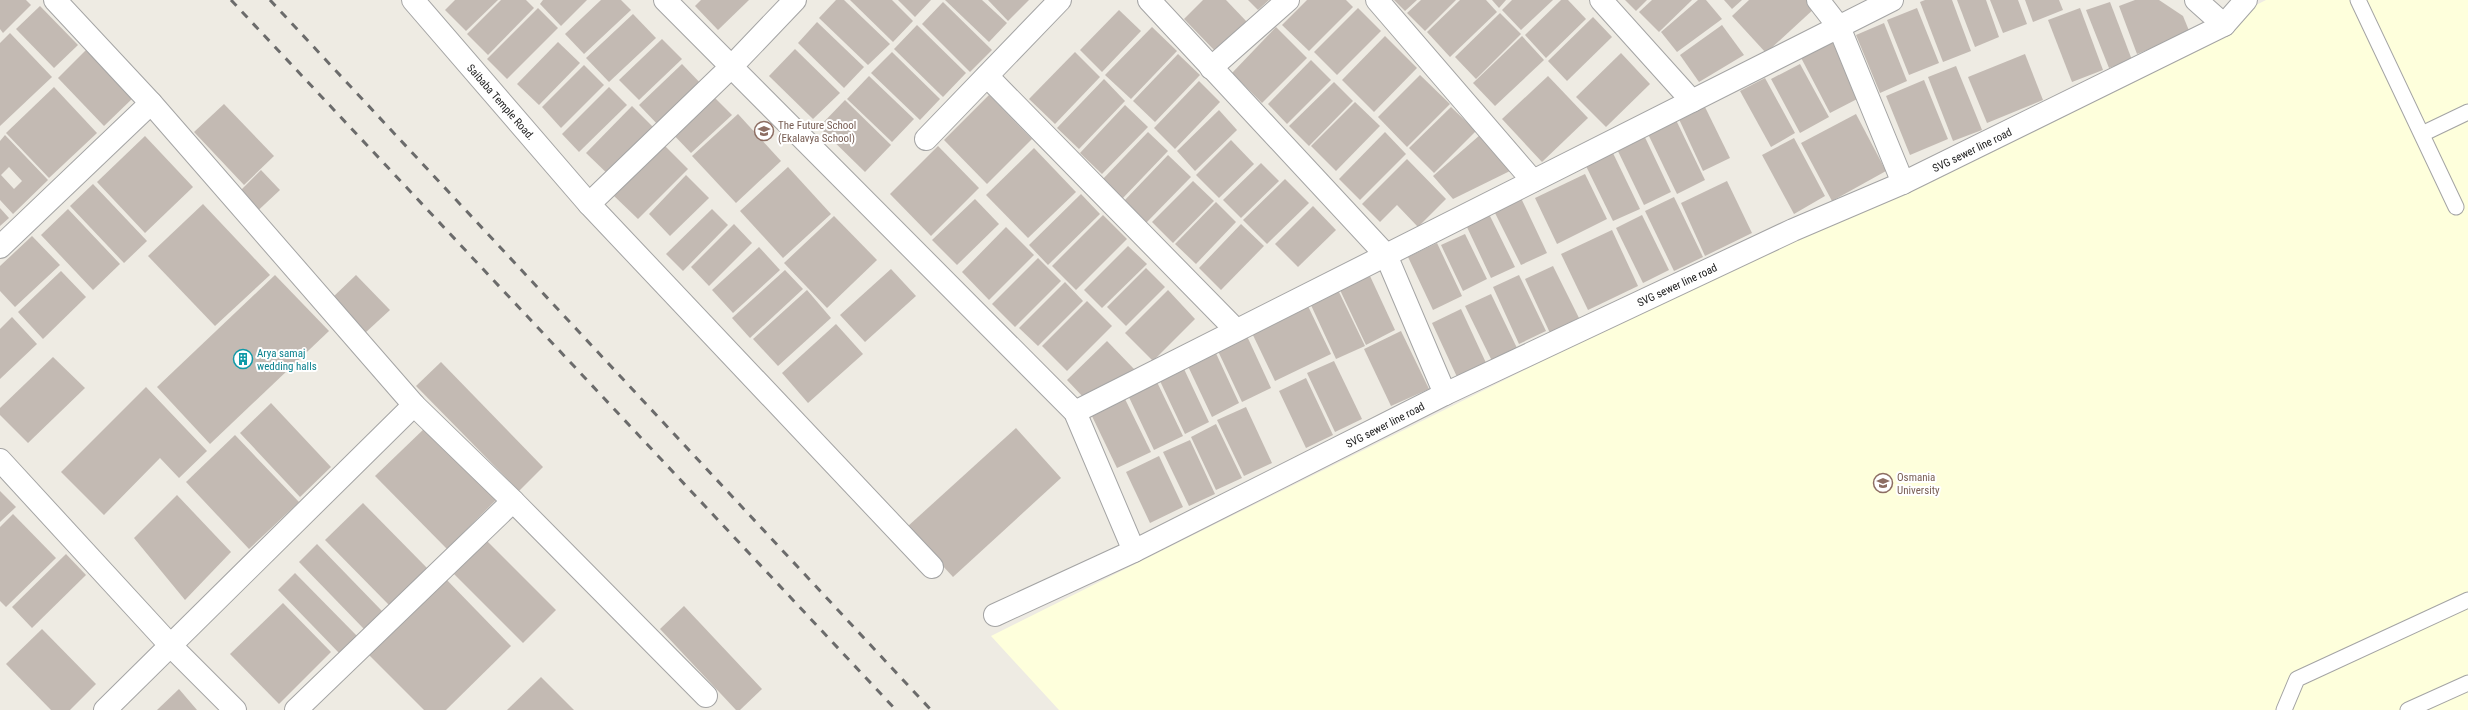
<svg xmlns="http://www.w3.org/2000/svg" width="2468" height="710" font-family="'Roboto Condensed',sans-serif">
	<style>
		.education { fill: #feffdc }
		.building { fill: #c3bab3; fill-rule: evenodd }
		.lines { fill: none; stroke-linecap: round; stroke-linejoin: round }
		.service-casing { stroke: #a4a4a4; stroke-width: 17 }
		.minor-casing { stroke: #a4a4a4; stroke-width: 24 }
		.service { stroke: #fff; stroke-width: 15 }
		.minor { stroke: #fff; stroke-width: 22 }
		.rail { stroke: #6b6b6b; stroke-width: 3; stroke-dasharray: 8 8; stroke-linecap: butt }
		.labels { text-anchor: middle; stroke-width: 4; stroke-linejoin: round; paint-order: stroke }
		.street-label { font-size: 11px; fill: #1d1d1d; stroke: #fff }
		.education-label { font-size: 11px; fill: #785e54; stroke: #fff; text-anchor: start }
		.culture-label { font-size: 11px; fill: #0d838f; stroke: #fff; text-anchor: start }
	</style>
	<rect width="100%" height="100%" fill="#eeebe3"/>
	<!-- education -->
	<polygon class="education" points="2266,0 2468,0 2468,710 1059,710 991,636"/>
	<!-- building -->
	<g class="building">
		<polygon points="0,0 26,0 31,5 3,33 0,29"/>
		<polygon points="455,0 498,0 466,31 445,10"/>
		<polygon points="501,0 526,0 534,8 488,55 467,34"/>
		<polygon points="543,0 587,0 561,26 540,4"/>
		<polygon points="601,0 621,0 631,10 584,54 565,34"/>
		<polygon points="701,0 749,0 718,30 695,6"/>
		<polygon points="836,0 844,0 890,44 868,65 819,18"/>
		<polygon points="850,0 892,0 913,21 893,42"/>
		<polygon points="898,0 931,0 915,17"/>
		<polygon points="945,0 982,0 1007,23 989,42"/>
		<polygon points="988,0 1029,0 1008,21"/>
		<polygon points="1203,0 1226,0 1247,22 1216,52 1184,19"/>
		<polygon points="1248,0 1269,0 1258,10"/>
		<polygon points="1307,0 1346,0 1353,7 1309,51 1282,25"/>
		<polygon points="1394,0 1417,0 1405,11"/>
		<polygon points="1421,0 1456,0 1425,31 1407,13"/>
		<polygon points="1460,0 1486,0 1497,12 1450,57 1427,32"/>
		<polygon points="1492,0 1506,0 1499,8"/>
		<polygon points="1512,0 1553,0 1521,30 1502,10"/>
		<polygon points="1561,0 1568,0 1586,19 1546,58 1525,35"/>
		<polygon points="1625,0 1647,0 1636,11"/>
		<polygon points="1652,0 1692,0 1659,32 1639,12"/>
		<polygon points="1698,0 1706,0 1722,19 1677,52 1661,32"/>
		<polygon points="1724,0 1742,0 1732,9"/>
		<polygon points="1749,0 1810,0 1816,7 1766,53 1732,16"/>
		<polygon points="1925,0 1952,0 1971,51 1943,62 1920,2"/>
		<polygon points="1957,0 1986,0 1999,37 1975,47"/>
		<polygon points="1990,0 2018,0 2027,24 2003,33"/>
		<polygon points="2025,0 2059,0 2063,10 2033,22"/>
		<polygon points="2135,0 2159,0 2183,16 2190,33 2137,54 2119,6"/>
		<polygon points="943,2 992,50 970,72 922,24"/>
		<polygon points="2110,2 2132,60 2109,68 2086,10"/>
		<polygon points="40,6 78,45 54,68 16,29"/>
		<polygon points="538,8 558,28 507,79 487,59"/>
		<polygon points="1358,8 1381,31 1337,75 1314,52"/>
		<polygon points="1917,8 1939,63 1909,75 1887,20"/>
		<polygon points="2080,8 2103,70 2072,82 2048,20"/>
		<polygon points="1119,10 1141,31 1102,72 1080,50"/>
		<polygon points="1500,13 1521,34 1476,79 1455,57"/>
		<polygon points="633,14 656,38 609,82 586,58"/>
		<polygon points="1593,17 1612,37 1567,81 1548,61"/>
		<polygon points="817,22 864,67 844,88 798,43"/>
		<polygon points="1884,23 1907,81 1880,93 1856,35"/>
		<polygon points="917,25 966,73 943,97 894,49"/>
		<polygon points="1722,25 1744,55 1699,82 1680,55"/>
		<polygon points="1152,27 1177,51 1131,99 1105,75"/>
		<polygon points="1276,27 1307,58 1262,103 1232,73"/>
		<polygon points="10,33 52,77 0,126 0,43"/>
		<polygon points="1829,35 1861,97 1830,113 1798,52"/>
		<polygon points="1385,36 1417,68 1374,112 1342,80"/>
		<polygon points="1522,36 1544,60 1495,106 1473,83"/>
		<polygon points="662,39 682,59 639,100 619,80"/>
		<polygon points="558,42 580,63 539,105 517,84"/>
		<polygon points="88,48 134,97 104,126 58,78"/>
		<polygon points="795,49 840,93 813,119 769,76"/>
		<polygon points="892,52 940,99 920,120 871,73"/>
		<polygon points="1075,52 1100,77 1055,124 1029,99"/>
		<polygon points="1621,53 1650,84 1606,127 1576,97"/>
		<polygon points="1178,54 1200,75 1155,122 1133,101"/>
		<polygon points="2025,54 2043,100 1987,123 1968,77"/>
		<polygon points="1311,60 1331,80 1287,124 1268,104"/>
		<polygon points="682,64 704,87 661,128 639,105"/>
		<polygon points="1800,64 1829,117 1800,133 1771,79"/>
		<polygon points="584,65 604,85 561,128 542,107"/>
		<polygon points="1956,66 1982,130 1953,141 1928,77"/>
		<polygon points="1420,75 1450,104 1407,147 1378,117"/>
		<polygon points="869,76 914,119 892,142 847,99"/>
		<polygon points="1548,76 1588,118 1542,162 1502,119"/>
		<polygon points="1765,78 1795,133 1771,147 1740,91"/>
		<polygon points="1104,79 1125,101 1079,149 1057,128"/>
		<polygon points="1924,80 1948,139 1910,155 1886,96"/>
		<polygon points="1199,81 1220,102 1175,149 1154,128"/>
		<polygon points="1334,82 1353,101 1309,146 1289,126"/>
		<polygon points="54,87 97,133 49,178 6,133"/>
		<polygon points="609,87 627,105 579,152 562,134"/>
		<polygon points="709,92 732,115 691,153 669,130"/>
		<polygon points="989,95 1032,139 987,184 944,140"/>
		<polygon points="845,100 891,145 865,172 819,127"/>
		<polygon points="1355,102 1380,126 1336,171 1311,146"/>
		<polygon points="224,104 274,156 244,185 194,132"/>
		<polygon points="1125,105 1148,127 1102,174 1080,153"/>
		<polygon points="1704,105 1730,158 1703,171 1678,117"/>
		<polygon points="632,106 659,133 613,179 586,153"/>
		<polygon points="1451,107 1476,131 1434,173 1409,148"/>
		<polygon points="1219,110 1237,130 1195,171 1177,151"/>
		<polygon points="738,114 781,161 736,203 692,156"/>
		<polygon points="1856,114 1886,171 1832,201 1801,143"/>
		<polygon points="1676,120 1705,180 1677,194 1648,134"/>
		<polygon points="1641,129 1671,192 1644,205 1614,143"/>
		<polygon points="1148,132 1168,151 1122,199 1102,180"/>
		<polygon points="1385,132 1406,154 1360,200 1339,179"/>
		<path d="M5 135 48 180 13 214 0 200V141ZM9 167 22 181 14 189 1 175Z"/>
		<polygon points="1480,135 1512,170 1453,199 1433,176"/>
		<polygon points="145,136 193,187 145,233 97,182"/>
		<polygon points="1794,138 1825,196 1794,214 1762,155"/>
		<polygon points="1231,140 1254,164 1219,198 1196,175"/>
		<polygon points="663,144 688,169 638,219 612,194"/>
		<polygon points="938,146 979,188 931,236 890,194"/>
		<polygon points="1034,148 1076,192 1028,238 986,195"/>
		<polygon points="1611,149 1640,209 1613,221 1584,162"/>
		<polygon points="1168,155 1191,177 1146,223 1124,201"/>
		<polygon points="1407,159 1446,199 1418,227 1397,205 1380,222 1362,204"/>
		<polygon points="1261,163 1279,181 1241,218 1223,200"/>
		<polygon points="788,167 831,214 783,258 740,211"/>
		<polygon points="261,170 280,190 252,216 234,197"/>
		<polygon points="1585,174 1607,219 1557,244 1535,198"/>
		<polygon points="686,175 709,198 670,236 649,214"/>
		<polygon points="1285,179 1309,203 1267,244 1243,220"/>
		<polygon points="1193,181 1214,201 1173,243 1152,222"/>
		<polygon points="1727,181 1752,233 1705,256 1681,203"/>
		<polygon points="93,184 147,241 124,263 70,206"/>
		<polygon points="1081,194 1100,214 1048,265 1029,245"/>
		<polygon points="1674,197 1703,257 1674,271 1645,211"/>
		<polygon points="1521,198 1547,253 1521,265 1494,211"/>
		<polygon points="975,199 999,224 957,265 932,240"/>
		<polygon points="1216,202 1236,222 1196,264 1175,244"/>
		<polygon points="203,204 270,275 215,326 148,256"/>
		<polygon points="1313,206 1336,230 1298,267 1275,244"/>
		<polygon points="0,208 9,218 0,226"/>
		<polygon points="68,209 120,264 93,290 41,235"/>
		<polygon points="712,209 728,225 683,271 666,254"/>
		<polygon points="1489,214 1515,267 1491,278 1466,225"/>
		<polygon points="1103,215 1127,239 1076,290 1052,266"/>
		<polygon points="1642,215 1669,270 1643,283 1616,228"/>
		<polygon points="834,216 877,260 827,308 784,263"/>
		<polygon points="734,224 752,243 709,286 691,267"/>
		<polygon points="1241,224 1264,246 1221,290 1199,268"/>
		<polygon points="1006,227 1034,255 989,300 962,272"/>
		<polygon points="1612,230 1638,286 1588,310 1561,254"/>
		<polygon points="1465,234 1487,279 1463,291 1441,245"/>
		<polygon points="32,236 60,265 15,307 0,291 0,266"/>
		<polygon points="1437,243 1462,296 1433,310 1408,257"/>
		<polygon points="1128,246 1147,264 1102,308 1084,290"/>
		<polygon points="759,247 780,270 733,313 712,290"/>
		<polygon points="1038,258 1061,281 1015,327 992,304"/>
		<polygon points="1553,266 1579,318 1550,333 1525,279"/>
		<polygon points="1146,268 1165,287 1126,326 1107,307"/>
		<polygon points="891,269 916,296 865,342 840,315"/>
		<polygon points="785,270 803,289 750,338 732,318"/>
		<polygon points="61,271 86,297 43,339 18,312"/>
		<polygon points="275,275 329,331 210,444 157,387"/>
		<polygon points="356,275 390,310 365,333 332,298"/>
		<polygon points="1519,275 1546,331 1519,344 1493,287"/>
		<polygon points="1370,276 1395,330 1366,345 1340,290"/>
		<polygon points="1065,282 1083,301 1038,346 1019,328"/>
		<polygon points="807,290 831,318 778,366 753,339"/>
		<polygon points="1168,290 1195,319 1153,361 1125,333"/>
		<polygon points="1338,290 1365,346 1336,359 1310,303"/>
		<polygon points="1491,294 1517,348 1492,361 1465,306"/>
		<polygon points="1087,301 1112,326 1067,371 1042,346"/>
		<polygon points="1307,304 1331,354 1275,381 1251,331"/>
		<polygon points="1461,309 1487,365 1458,379 1432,323"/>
		<polygon points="12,317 37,344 0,379 0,329"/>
		<polygon points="836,324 863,354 808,403 782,373"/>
		<polygon points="1401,331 1429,389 1391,406 1364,349"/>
		<polygon points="1246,334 1271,388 1242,402 1217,349"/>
		<polygon points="1107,341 1134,369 1084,398 1067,380"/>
		<polygon points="1214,349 1239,403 1212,417 1186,362"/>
		<polygon points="53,357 85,388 28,443 0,415 0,408"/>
		<polygon points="1334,361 1362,419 1335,432 1307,373"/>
		<polygon points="441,362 543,467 519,491 416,386"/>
		<polygon points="1184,369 1209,422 1185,434 1160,381"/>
		<polygon points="1306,378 1333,435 1306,448 1279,391"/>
		<polygon points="1156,380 1183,436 1154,450 1127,393"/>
		<polygon points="146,387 207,451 179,478 160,458 104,515 61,472"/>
		<polygon points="1123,395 1151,452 1117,468 1090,412"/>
		<polygon points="271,403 331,467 300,497 240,433"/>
		<polygon points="1246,407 1272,463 1244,476 1217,420"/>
		<polygon points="1216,424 1242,478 1216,490 1191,437"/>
		<polygon points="426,427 497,499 447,549 375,476"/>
		<polygon points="1016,428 1061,478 953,577 907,527"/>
		<polygon points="235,435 299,502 249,549 186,482"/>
		<polygon points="1190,440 1215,494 1189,506 1163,452"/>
		<polygon points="1159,456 1183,507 1150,523 1126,472"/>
		<polygon points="0,491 16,507 0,522"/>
		<polygon points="177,495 231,552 185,600 134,538"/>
		<polygon points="363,503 428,569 390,606 325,540"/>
		<polygon points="13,514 56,558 6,607 0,601 0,527"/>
		<polygon points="487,541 556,610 523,643 454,574"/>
		<polygon points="317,544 382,611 364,629 299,562"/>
		<polygon points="66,554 86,575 32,628 12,607"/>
		<polygon points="295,573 358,637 341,655 278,590"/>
		<polygon points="444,577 511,646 446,710 424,710 367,653"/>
		<polygon points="283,603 331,652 279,704 230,654"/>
		<polygon points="684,606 762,689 740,710 736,710 660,629"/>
		<polygon points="42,629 96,684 70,710 51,710 6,664"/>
		<polygon points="541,677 574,710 507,710"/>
		<polygon points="179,689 197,710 157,710"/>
	</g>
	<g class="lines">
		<!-- service casing -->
		<g class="service-casing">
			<g id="service">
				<polyline points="2358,0 2456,207"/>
				<polyline points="2422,134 2468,112"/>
				<polyline points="2284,710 2297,679 2468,600"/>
				<polyline points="2408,710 2468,683"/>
			</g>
		</g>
		<!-- minor casing -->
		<g class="minor-casing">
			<g id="minor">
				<polyline points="55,0 151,103 414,405"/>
				<polyline points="413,0 589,204 932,567"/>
				<polyline points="665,0 1075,412 1134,551 995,615"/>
				<polyline points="1149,0 1386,255 1445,394"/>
				<polyline points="1377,0 1533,181"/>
				<polyline points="1601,0 1692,101"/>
				<polyline points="1818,0 1839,27 1903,183"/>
				<polyline points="2196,0 2224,25 2246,0"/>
				<polyline points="1211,68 1288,0"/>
				<polyline points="987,76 1236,330"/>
				<polyline points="926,139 1060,0"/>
				<polyline points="589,204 731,67 795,0"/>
				<polyline points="0,247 151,103"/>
				<polyline points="1075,412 1892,0"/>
				<polyline points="0,460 171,646 235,710"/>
				<polyline points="1134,551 1445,394 1793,230 1903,183 2224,25"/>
				<polyline points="105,710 414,405 513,501 706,696"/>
				<polyline points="296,710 513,501"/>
			</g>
		</g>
		<!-- service -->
		<use href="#service" class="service"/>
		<!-- minor -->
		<use href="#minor" class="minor"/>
		<!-- rail -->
		<g class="rail">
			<polyline points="231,0 896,710"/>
			<polyline points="270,0 931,710"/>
		</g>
	</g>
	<!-- icons -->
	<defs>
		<g id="university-ring" transform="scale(1)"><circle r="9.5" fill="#fff" stroke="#8d6e63" stroke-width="1.5"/><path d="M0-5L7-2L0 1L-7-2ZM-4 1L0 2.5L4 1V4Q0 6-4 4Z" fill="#8d6e63"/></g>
		<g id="building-ring" transform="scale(1)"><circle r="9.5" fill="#fff" stroke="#0f9aa8" stroke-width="1.5"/><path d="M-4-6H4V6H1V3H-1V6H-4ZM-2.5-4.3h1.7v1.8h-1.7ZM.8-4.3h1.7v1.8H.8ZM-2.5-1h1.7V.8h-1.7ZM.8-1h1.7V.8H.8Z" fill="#0f9aa8"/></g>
	</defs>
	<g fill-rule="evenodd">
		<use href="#university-ring" x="764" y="131"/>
		<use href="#building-ring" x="243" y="359"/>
		<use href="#university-ring" x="1883" y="483"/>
	</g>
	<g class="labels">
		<!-- street labels -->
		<g class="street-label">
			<text transform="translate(501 102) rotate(49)" y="4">Saibaba Temple Road.</text>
			<text transform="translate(1972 150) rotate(-26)" y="4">SVG sewer line road</text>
			<text transform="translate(1677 285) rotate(-25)" y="4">SVG sewer line road</text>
			<text transform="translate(1385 425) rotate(-27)" y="4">SVG sewer line road</text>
		</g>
		<!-- education labels -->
		<g class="education-label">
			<text x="778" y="129">The Future School<tspan x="778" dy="13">(Ekalavya School)</tspan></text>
			<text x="1897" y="481">Osmania<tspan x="1897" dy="13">University</tspan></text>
		</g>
		<!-- culture labels -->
		<g class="culture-label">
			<text x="257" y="357">Arya samaj<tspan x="257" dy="13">wedding halls</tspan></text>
		</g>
	</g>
</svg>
